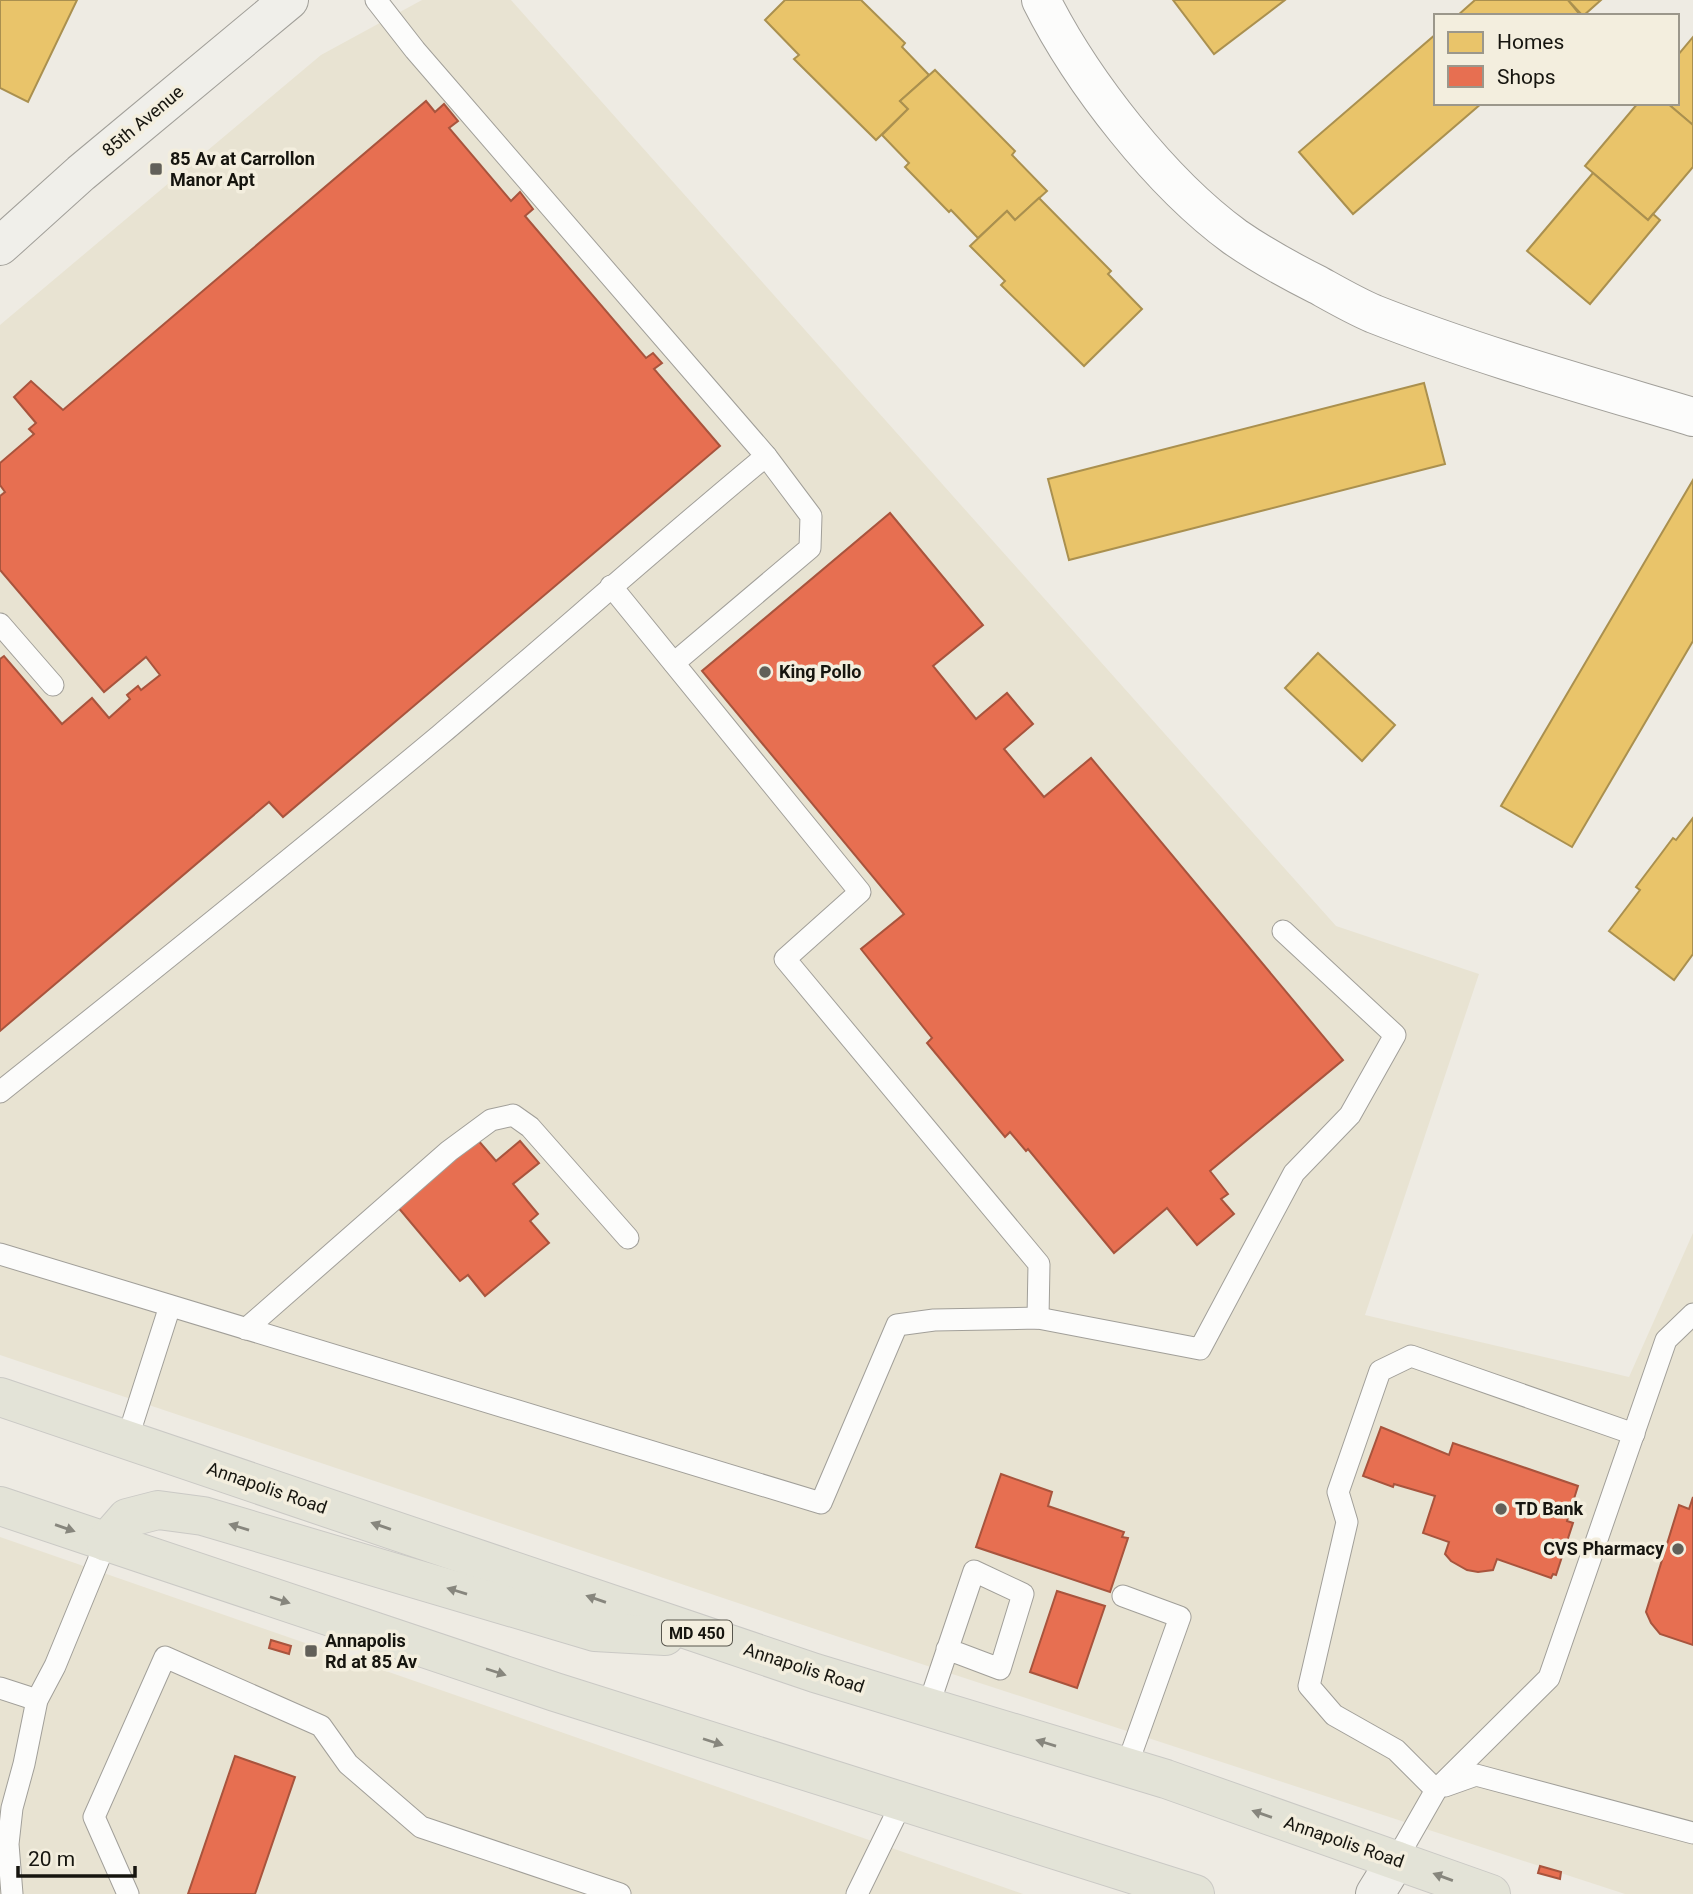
<svg xmlns="http://www.w3.org/2000/svg" width="1693" height="1894" font-family="Roboto,sans-serif">
	<style>
		.built { fill: #e8e3d2 }
		.homes { fill: #e9c46a; stroke: #aa904f; stroke-width: 2 }
		.shops { fill: #e76f51; stroke: #a8543d; stroke-width: 2 }
		.lines { fill: none; stroke-linecap: round; stroke-linejoin: round }
		.lane-casing { stroke: #a19f99; stroke-width: 23 }
		.street-casing { stroke: #a19f99; stroke-width: 40 }
		.secondary-casing { stroke: #a19f99; stroke-width: 40 }
		.primary-casing { stroke: #cac9c5; stroke-width: 40 }
		.lane { stroke: #fcfcfb; stroke-width: 21 }
		.street { stroke: #fcfcfb; stroke-width: 38 }
		.secondary { stroke: #f0efea; stroke-width: 38 }
		.primary { stroke: #e3e3d7; stroke-width: 38 }
		.oneway { fill: #87867d }
		.poi-dot { fill: #626059; stroke: #f3eede; stroke-width: 2.5 }
		.labels { text-anchor: middle; stroke-width: 7; stroke-linejoin: round; paint-order: stroke }
		.shield { fill: #f3eede; stroke: #58564d; stroke-width: 2 }
		.shield-label { font-size: 16px; font-weight: bold; fill: #16150f }
		.street-label { font-size: 18px; fill: #16150f; stroke: #f3eede }
		.poi-label { font-size: 18px; font-weight: bold; fill: #16150f; stroke: #f3eede; text-anchor: start }
	</style>
	<rect width="100%" height="100%" fill="#eeebe3"/>
	<!-- built -->
	<g class="built">
		<polygon points="422,0 511,0 1336,926 1479,974 1365,1315 1629,1377 1693,1233 1693,1894 1625,1894 836,1636 0,1355 0,325 321,55"/>
		<polygon points="0,1537 504,1712 1023,1894 0,1894"/>
	</g>
	<!-- homes -->
	<g class="homes">
		<polygon points="0,0 77,0 28,102 0,88"/>
		<polygon points="785,0 861,0 905,43 902,47 929,75 900,101 908,109 876,140 794,59 799,55 765,20"/>
		<polygon points="1173,0 1285,0 1214,54"/>
		<polygon points="1475,0 1568,0 1581,16 1457,16"/>
		<polygon points="1568,0 1601,0 1583,16"/>
		<polygon points="1436,34 1436,103 1482,103 1353,214 1299,152"/>
		<polygon points="1693,37 1693,125 1667,103 1677,103 1677,56"/>
		<polygon points="935,70 1015,151 1012,155 1047,191 1015,220 1007,211 978,238 951,210 949,212 905,167 909,163 882,135 908,109 900,101"/>
		<polygon points="1638,103 1667,103 1693,125 1693,167 1648,220 1585,166"/>
		<polygon points="1593,173 1648,220 1653,214 1660,220 1590,304 1527,251"/>
		<polygon points="1039,198 1111,271 1108,274 1142,309 1084,366 1001,285 1005,281 970,246 1007,211 1015,220"/>
		<polygon points="1424,383 1445,464 1069,560 1048,479"/>
		<polygon points="1693,480 1693,641 1572,847 1501,806"/>
		<polygon points="1318,653 1395,725 1362,761 1285,688"/>
		<polygon points="1693,818 1693,954 1674,980 1609,931 1640,890 1636,887 1673,838 1676,840"/>
	</g>
	<!-- shops -->
	<g class="shops">
		<polygon points="426,101 435,112 444,104 458,121 449,128 511,201 520,192 533,209 525,216 646,358 653,353 662,363 654,369 720,446 283,817 269,802 0,1031 0,659 4,656 62,724 92,698 109,718 130,699 127,695 138,686 141,690 160,675 146,657 104,692 0,570 0,496 5,492 0,485 0,463 34,434 29,429 36,423 14,397 31,381 63,410"/>
		<polygon points="890,513 983,625 933,666 976,719 1007,693 1033,724 1004,749 1044,797 1091,758 1343,1060 1210,1171 1228,1194 1221,1199 1234,1214 1197,1245 1167,1208 1114,1253 1028,1149 1026,1151 1010,1132 1005,1137 927,1043 932,1038 861,949 904,914 702,671"/>
		<polygon points="477,1139 496,1161 520,1141 539,1163 513,1184 538,1214 530,1221 549,1243 485,1296 468,1275 460,1281 397,1206"/>
		<polygon points="1381,1427 1449,1455 1453,1443 1578,1486 1567,1521 1573,1523 1556,1575 1553,1574 1551,1578 1497,1559 1493,1570 1478,1572 1467,1570 1451,1561 1445,1554 1449,1542 1423,1533 1435,1496 1394,1484 1393,1487 1363,1476"/>
		<polygon points="1001,1474 1052,1492 1048,1506 1124,1532 1122,1537 1128,1538 1110,1592 976,1547"/>
		<polygon points="1693,1497 1693,1645 1660,1634 1651,1623 1646,1612 1679,1505 1689,1509"/>
		<polygon points="1057,1591 1105,1606 1077,1688 1030,1672"/>
		<polygon points="271,1640 291,1646 289,1654 269,1648"/>
		<polygon points="235,1756 295,1777 255,1894 188,1894"/>
		<polygon points="1540,1866 1561,1872 1560,1879 1538,1873"/>
	</g>
	<g class="lines">
		<!-- lane casing -->
		<g class="lane-casing">
			<g id="lane">
				<polyline points="611,586 860,892 785,959 1039,1264 1038,1318"/>
				<polyline points="0,624 53,685"/>
				<polyline points="674,663 810,548 811,516 766,456"/>
				<path d="M0 1092C148 974 295 856 440 735 549 643 656 547 766 456L415 50 376 0"/>
				<polyline points="0,1254 821,1503 897,1325 934,1320 1038,1318 1200,1349 1294,1173 1350,1115 1395,1035 1283,931"/>
				<polyline points="246,1329 449,1151 491,1120 513,1115 530,1127 628,1238"/>
				<polyline points="127,1440 170,1306"/>
				<polyline points="1123,1596 1180,1617 1126,1768"/>
				<polyline points="0,1688 37,1700"/>
				<polyline points="928,1707 974,1571 1023,1594 1000,1669 947,1649"/>
				<polyline points="1445,1786 1476,1775 1693,1833"/>
				<polyline points="1436,1790 1396,1750 1334,1715 1309,1686 1347,1522 1338,1492 1380,1371 1411,1356 1634,1434"/>
				<polyline points="1396,1860 1436,1790 1549,1678 1666,1340 1693,1314"/>
				<polyline points="12,1894 8,1844 12,1808 24,1764 37,1700 55,1666 106,1542"/>
				<polyline points="128,1894 94,1817 165,1657 321,1726 348,1764 421,1827 620,1894"/>
				<polyline points="857,1894 902,1802"/>
			</g>
		</g>
		<!-- street casing -->
		<g class="street-casing">
			<path id="street" d="M1041 0C1082 82 1161 183 1235 237 1261 255 1290 271 1318 285 1336 295 1355 306 1374 314 1478 355 1586 385 1693 417"/>
		</g>
		<!-- secondary casing -->
		<g class="secondary-casing">
			<g id="secondary">
				<polyline points="0,246 81,173 289,0"/>
				<polyline points="1375,1894 1396,1860"/>
			</g>
		</g>
		<!-- primary casing -->
		<g class="primary-casing">
			<g id="primary">
				<polyline points="0,1397 815,1673 1166,1779 1491,1894"/>
				<polyline points="0,1506 555,1692 1195,1894"/>
				<polyline points="106,1542 127,1518 158,1510 203,1516 595,1632 665,1636"/>
			</g>
		</g>
		<!-- lane -->
		<use href="#lane" class="lane"/>
		<!-- street -->
		<use href="#street" class="street"/>
		<!-- secondary -->
		<use href="#secondary" class="secondary"/>
		<!-- primary -->
		<use href="#primary" class="primary"/>
	</g>
	<!-- one-way arrows -->
	<defs><path id="oneway-solid" d="M-6-.8H1V-3.2L6.5 0L1 3.2V.8H-6Z" transform="scale(1.75)"/></defs>
	<g class="oneway">
		<use href="#oneway-solid" transform="translate(381 1526) rotate(-161)"/>
		<use href="#oneway-solid" transform="translate(239 1527) rotate(-163)"/>
		<use href="#oneway-solid" transform="translate(65 1528) rotate(19)"/>
		<use href="#oneway-solid" transform="translate(457 1591) rotate(-163)"/>
		<use href="#oneway-solid" transform="translate(596 1599) rotate(-161)"/>
		<use href="#oneway-solid" transform="translate(280 1600) rotate(18)"/>
		<use href="#oneway-solid" transform="translate(496 1672) rotate(18)"/>
		<use href="#oneway-solid" transform="translate(713 1742) rotate(18)"/>
		<use href="#oneway-solid" transform="translate(1046 1743) rotate(-163)"/>
		<use href="#oneway-solid" transform="translate(1262 1814) rotate(-161)"/>
		<use href="#oneway-solid" transform="translate(1443 1877) rotate(-160)"/>
	</g>
	<!-- markers -->
	<g class="poi-dot">
		<rect x="149" y="162" width="14" height="14" rx="3.5"/>
		<circle cx="765" cy="672" r="7"/>
		<circle cx="1501" cy="1509" r="7"/>
		<circle cx="1678" cy="1549" r="7"/>
		<rect x="304" y="1644" width="14" height="14" rx="3.5"/>
	</g>
	<g class="labels">
		<!-- shield labels -->
		<rect class="shield" x="662" y="1620.5" width="70" height="25" rx="5"/>
		<g class="shield-label">
			<text x="697" y="1639">MD 450</text>
		</g>
		<!-- street labels -->
		<g class="street-label">
			<text transform="translate(143 121) rotate(-40)" y="6">85th Avenue</text>
			<text transform="translate(267 1488) rotate(19)" y="6">Annapolis Road</text>
			<text transform="translate(804 1668) rotate(18)" y="6">Annapolis Road</text>
			<text transform="translate(1344 1842) rotate(19)" y="6">Annapolis Road</text>
		</g>
		<!-- poi labels -->
		<g class="poi-label">
			<text x="170" y="165">85 Av at Carrollon<tspan x="170" dy="21">Manor Apt</tspan></text>
			<text x="779" y="678">King Pollo</text>
			<text x="1515" y="1515">TD Bank</text>
			<text x="1664" y="1555" text-anchor="end">CVS Pharmacy</text>
			<text x="325" y="1647">Annapolis<tspan x="325" dy="21">Rd at 85 Av</tspan></text>
		</g>
	</g>
	<!-- legend -->
	<rect x="1434" y="14" width="245" height="91" fill="#f3eede" stroke="#9b978b" stroke-width="2"/>
	<rect x="1448" y="32" width="35" height="21" fill="#e9c46a" stroke="#9b978b" stroke-width="2"/>
	<text x="1497" y="49" font-size="21" fill="#16150f">Homes</text>
	<rect x="1448" y="66" width="35" height="21" fill="#e76f51" stroke="#9b978b" stroke-width="2"/>
	<text x="1497" y="84" font-size="21" fill="#16150f">Shops</text>
	<!-- scale -->
	<path d="M18 1866v10h117v-10" fill="none" stroke="#16150f" stroke-width="3.5"/>
	<text x="28" y="1866" font-size="21" fill="#16150f" stroke="#f3eede" stroke-width="5" paint-order="stroke">20 m</text>
</svg>
